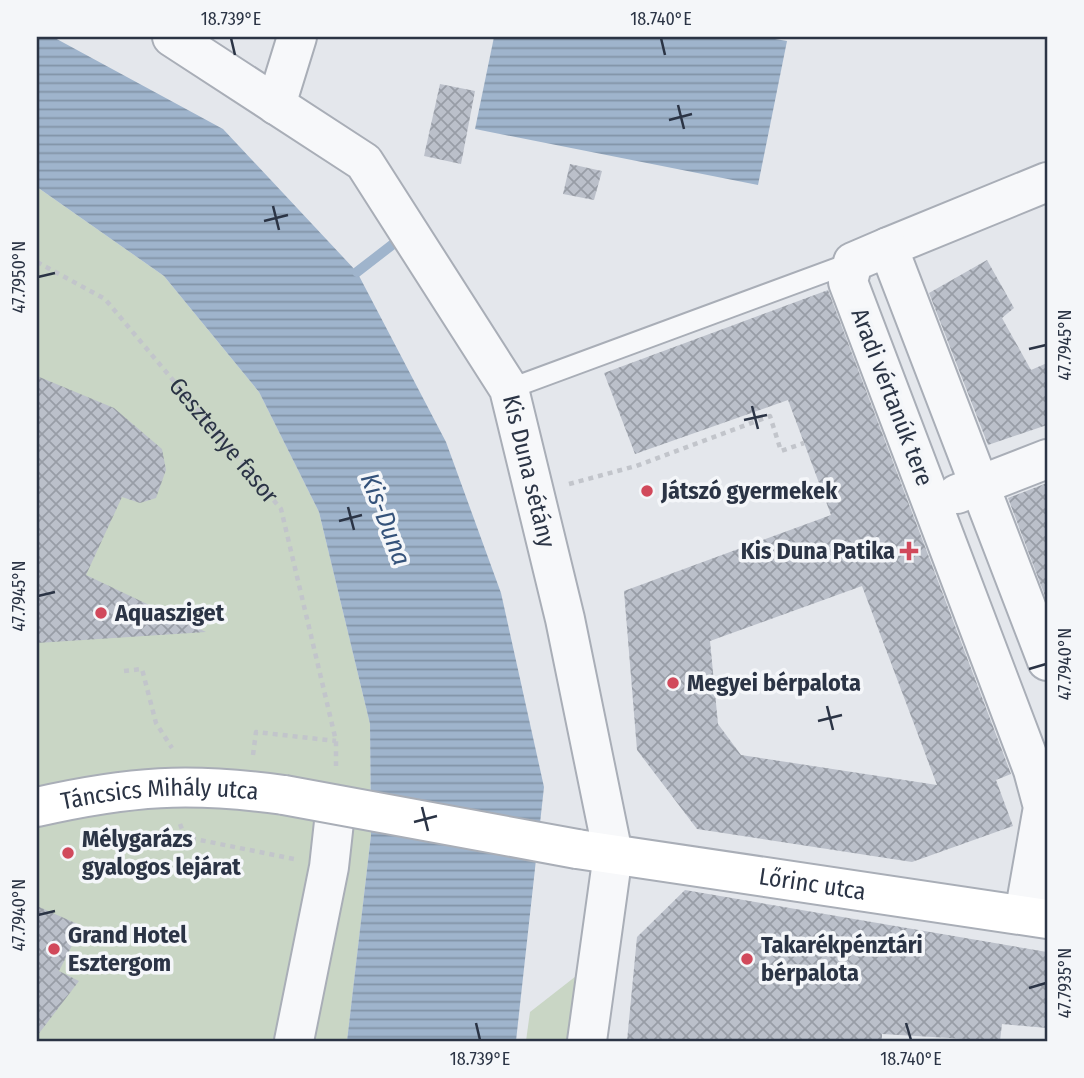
<svg xmlns="http://www.w3.org/2000/svg" width="1084" height="1078" font-family="'Fira Sans Condensed',sans-serif">
	<style>
		.park { fill: #c9d6c5 }
		.water { fill: url(#water-rules) }
		.lines { fill: none; stroke-linecap: round; stroke-linejoin: round }
		.stream { stroke: #9fb4cc; stroke-width: 10 }
		.building { fill: url(#building-cross-hatch); fill-rule: evenodd }
		.lane-casing { stroke: #a9aeb7; stroke-width: 23 }
		.street-casing { stroke: #a9aeb7; stroke-width: 42 }
		.secondary-casing { stroke: #a9aeb7; stroke-width: 42 }
		.path { stroke: #c2c5cb; stroke-width: 4.5; stroke-dasharray: 5 5; stroke-linecap: butt }
		.lane { stroke: #f7f8fa; stroke-width: 19 }
		.street { stroke: #f7f8fa; stroke-width: 38 }
		.secondary { stroke: #fff; stroke-width: 38 }
		.secondary-bridge-casing { stroke: #a9aeb7; stroke-width: 42; stroke-linecap: butt }
		.secondary-bridge { stroke: #fff; stroke-width: 38 }
		.ticks { fill: none; stroke: #2b3445; stroke-width: 2.5 }
		.poi-dot { fill: #d1495b; stroke: #f4f6f9; stroke-width: 2.5 }
		.labels { text-anchor: middle; stroke-width: 7; stroke-linejoin: round; paint-order: stroke }
		.street-label { font-size: 24px; fill: #2b3445; stroke: #f4f6f9 }
		.poi-label { font-size: 24px; font-weight: bold; fill: #2b3445; stroke: #f4f6f9; text-anchor: start }
		.water-label { font-size: 26px; font-style: italic; fill: #34527a; stroke: #f4f6f9 }
		.neatline { fill: none; stroke: #2b3445; stroke-width: 2.5 }
		.ticks-label { font-size: 18px; text-anchor: middle; fill: #2b3445 }
	</style>
	<defs>
		<pattern id="water-rules" width="6" height="5" patternUnits="userSpaceOnUse" patternTransform="scale(1.75)"><rect width="6" height="5" fill="#9fb4cc"/><path d="M0 2.5h6" fill="none" stroke="#8293a7"/></pattern>
		<pattern id="building-cross-hatch" width="8" height="8" patternUnits="userSpaceOnUse" patternTransform="scale(1.75)"><rect width="8" height="8" fill="#bbc0ca"/><path d="M0 0l8 8M0 8l8-8" fill="none" stroke="#989da6"/></pattern>
	</defs>
	<rect width="100%" height="100%" fill="#e4e7ec"/>
	<!-- park -->
	<g class="park">
		<polygon points="37,187 164,276 259,392 319,512 370,724 371,835 347,1041 37,1041"/>
		<polygon points="580,973 602,1041 526,1041 530,1012"/>
	</g>
	<!-- water -->
	<g class="water">
		<polygon points="37,37 53,37 223,129 357,272 446,442 501,593 544,787 516,1041 347,1041 371,835 370,724 319,512 259,392 164,276 37,187"/>
		<polygon points="494,37 763,37 787,41 758,185 475,129"/>
	</g>
	<g class="lines">
		<!-- stream -->
		<polyline class="stream" points="357,272 401,238"/>
	</g>
	<!-- building -->
	<g class="building">
		<polygon points="440,84 475,91 461,164 424,156"/>
		<polygon points="570,164 602,171 594,200 563,194"/>
		<polygon points="987,260 1014,308 1002,318 1031,370 1047,363 1047,425 988,445 929,293"/>
		<path d="M828 290 1011 774 996 780 1013 826 912 862 697 829 637 750 624 591 831 515 788 400 635 454 604 373ZM862 586 937 785 741 755 718 724 710 641Z"/>
		<polygon points="37,376 114,408 162,449 166,470 156,498 140,503 122,497 86,575 206,632 37,643"/>
		<polygon points="1047,483 1047,595 1045,596 1008,498"/>
		<polygon points="685,890 1047,952 1047,1028 1002,1024 1000,1041 882,1034 882,1041 627,1041 637,937"/>
		<polygon points="37,906 82,926 59,971 79,981 37,1036"/>
	</g>
	<g class="lines">
		<!-- lane casing -->
		<g class="lane-casing">
			<polyline id="lane" points="509,389 853,262"/>
		</g>
		<!-- street casing -->
		<g class="street-casing">
			<g id="street">
				<path id="s2" d="M172 37 364 162 509 389 565 619 613 854 587 1041"/>
				<polyline points="276,105 297,37"/>
				<polyline points="888,247 1047,182"/>
				<polyline points="957,494 1047,459"/>
				<polyline points="1024,915 1043,807 1033,770 848,282 853,262 888,247 1047,661"/>
				<polyline points="294,1041 329,867 334,822"/>
			</g>
		</g>
		<!-- secondary casing -->
		<g class="secondary-casing">
			<g id="secondary">
				<path id="s3" d="M37 807C130 786 189 782 284 795"/>
				<path id="s4" d="M577 849 1047 919"/>
			</g>
		</g>
		<!-- path -->
		<g class="path">
			<path id="s1" d="M37 262 105 299 281 509 336 741V766"/>
			<polyline points="569,484 636,466 770,416 781,451 804,443"/>
			<polyline points="124,671 142,669 156,723 172,748"/>
			<polyline points="253,755 256,732 336,741"/>
			<polyline points="180,824 185,837 294,859"/>
		</g>
		<!-- lane -->
		<use href="#lane" class="lane"/>
		<!-- street -->
		<use href="#street" class="street"/>
		<!-- secondary -->
		<use href="#secondary" class="secondary"/>
		<!-- secondary-bridge casing -->
		<g class="secondary-bridge-casing">
			<polyline id="secondary-bridge" points="284,795 577,849"/>
		</g>
		<!-- secondary-bridge -->
		<use href="#secondary-bridge" class="secondary-bridge"/>
	</g>
	<!-- ticks -->
	<path class="ticks" d="M231 38 235 55M661 38 665 55M678 105 684 129M669 120 692 114M273 206 279 230M264 221 288 215M38 277 55 273M1029 349 1046 345M752 406 758 429M744 420 767 415M348 507 354 530M339 521 362 515M38 596 55 592M1029 669 1046 664M827 706 833 730M818 721 842 715M422 807 428 831M414 822 437 816M38 915 55 911M1029 988 1046 983M476 1023 480 1040M906 1023 911 1040"/>
	<!-- markers -->
	<g class="poi-dot">
		<circle cx="647" cy="491" r="7"/>
		<path d="M905.5 540.5h7v7h7v7h-7v7h-7v-7h-7v-7h7z"/>
		<circle cx="101" cy="613" r="7"/>
		<circle cx="673" cy="683" r="7"/>
		<circle cx="68" cy="853" r="7"/>
		<circle cx="54" cy="949" r="7"/>
		<circle cx="747" cy="959" r="7"/>
	</g>
	<g class="labels">
		<!-- street labels -->
		<g class="street-label">
			<text transform="translate(892 397) rotate(69)" y="8">Aradi vértanúk tere</text>
			<text dy="8" stroke="none"><textPath href="#s1" startOffset="262">Gesztenye fasor</textPath></text>
			<text dy="8" stroke="none"><textPath href="#s2" startOffset="583">Kis Duna sétány</textPath></text>
			<text dy="8" stroke="none"><textPath href="#s3" startOffset="124">Táncsics Mihály utca</textPath></text>
			<text dy="8" stroke="none"><textPath href="#s4" startOffset="238">Lőrinc utca</textPath></text>
		</g>
		<!-- poi labels -->
		<g class="poi-label">
			<text x="661" y="499">Játszó gyermekek</text>
			<text x="895" y="559" text-anchor="end">Kis Duna Patika</text>
			<text x="115" y="621">Aquasziget</text>
			<text x="687" y="691">Megyei bérpalota</text>
			<text x="82" y="847">Mélygarázs<tspan x="82" dy="28">gyalogos lejárat</tspan></text>
			<text x="68" y="943">Grand Hotel<tspan x="68" dy="28">Esztergom</tspan></text>
			<text x="761" y="953">Takarékpénztári<tspan x="761" dy="28">bérpalota</tspan></text>
		</g>
		<!-- water labels -->
		<g class="water-label">
			<text transform="translate(386 519) rotate(69)" y="9">Kis-Duna</text>
		</g>
	</g>
	<!-- border -->
	<rect width="1084" height="1078" fill="none" stroke="#f4f6f9" stroke-width="77"/>
	<rect x="38" y="38" width="1008" height="1002" class="neatline"/>
	<g class="ticks-label">
		<text x="231" y="25">18.739°E</text>
		<text x="661" y="25">18.740°E</text>
		<text transform="translate(19 277) rotate(-90)" y="6">47.7950°N</text>
		<text transform="translate(1065 345) rotate(-90)" y="6">47.7945°N</text>
		<text transform="translate(19 596) rotate(-90)" y="6">47.7945°N</text>
		<text transform="translate(1065 664) rotate(-90)" y="6">47.7940°N</text>
		<text transform="translate(19 915) rotate(-90)" y="6">47.7940°N</text>
		<text transform="translate(1065 983) rotate(-90)" y="6">47.7935°N</text>
		<text x="480" y="1065">18.739°E</text>
		<text x="911" y="1065">18.740°E</text>
	</g>
</svg>
